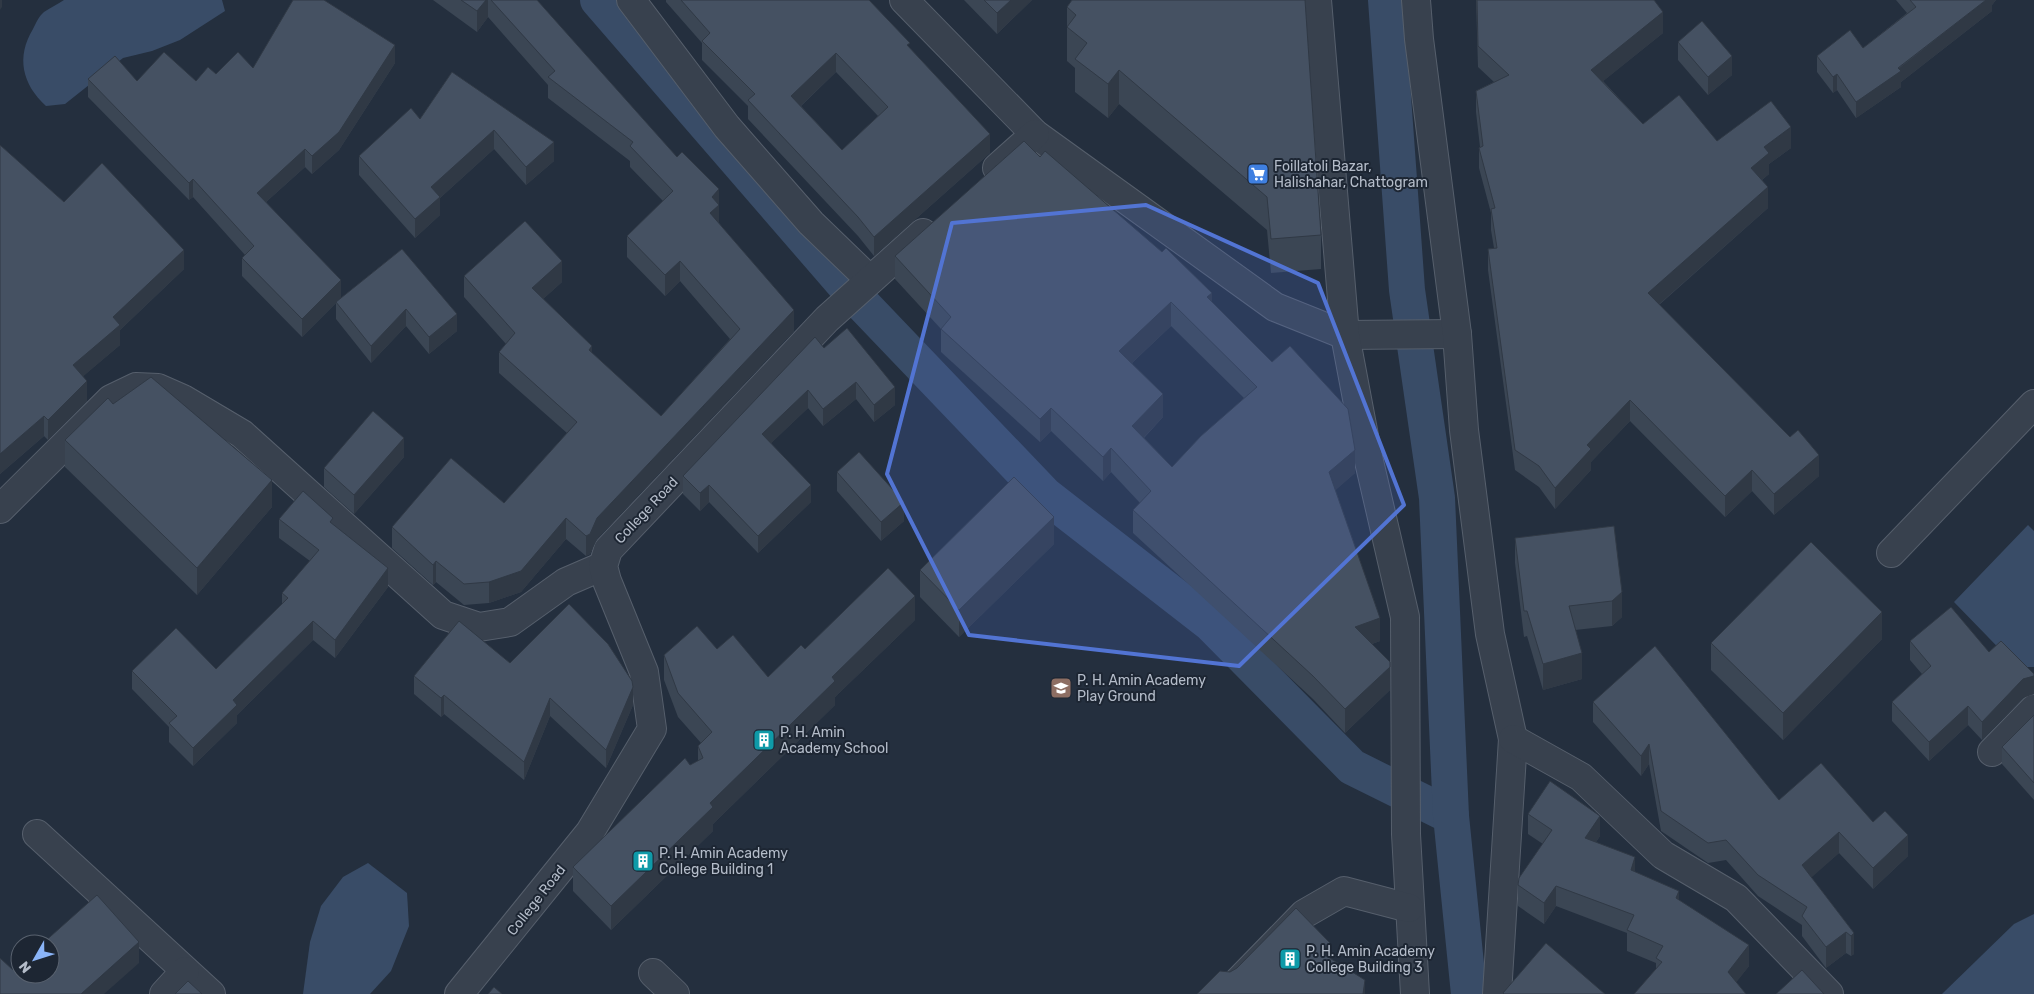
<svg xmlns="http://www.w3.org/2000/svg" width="2034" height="994" font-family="Rubik,sans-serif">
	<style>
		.water { fill: #394c67 }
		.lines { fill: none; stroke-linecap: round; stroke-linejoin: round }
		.canal { stroke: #394c67; stroke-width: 36 }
		.street-casing { stroke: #565f6c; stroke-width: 30 }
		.street { stroke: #38414e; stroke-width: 28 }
		.wall { fill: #3b4654; fill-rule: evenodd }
		.shaded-wall { fill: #303945 }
		.building { fill: #455162; stroke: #303945; fill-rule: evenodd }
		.marked { fill: #5274d3; fill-opacity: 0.2; stroke: #5274d3; stroke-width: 4; stroke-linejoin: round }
		.labels { text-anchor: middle; stroke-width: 4; stroke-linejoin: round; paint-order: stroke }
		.poi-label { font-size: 14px; fill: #b4bcc9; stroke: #1d2633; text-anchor: start }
		.street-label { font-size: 14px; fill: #b4bcc9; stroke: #1d2633 }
	</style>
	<rect width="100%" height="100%" fill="#242f3e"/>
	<!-- water -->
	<g class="water">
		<path d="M64 0H222L225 11 180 40 152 51 123 58 65 104 46 106C22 84 16 57 33 29 36 23 39 16 44 12 50 8 58 4 64 0Z"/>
		<polygon points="2028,525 2034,531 2034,667 2026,667 2021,671 1954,602"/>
		<polygon points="368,863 407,893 409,926 391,971 370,994 303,994 310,942 321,906 343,877"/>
		<polygon points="2034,914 2034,994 1942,994 2014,924"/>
	</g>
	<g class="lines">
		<!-- canal -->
		<g class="canal">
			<polyline points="598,0 849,290 1045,495 1211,624 1352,767 1451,816"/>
			<polyline points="1386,0 1407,290 1437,498 1451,816 1469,994"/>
		</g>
		<!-- street casing -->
		<g class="street-casing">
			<g id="street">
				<polyline points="631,0 727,127 811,223 870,280"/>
				<polyline points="904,0 1035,134 1275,307 1345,335 1457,334"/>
				<polyline points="1317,0 1345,335 1368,457 1405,617 1406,834 1415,994"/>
				<polyline points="1416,0 1419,39 1457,334 1464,430 1490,634 1513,739 1497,994"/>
				<polyline points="997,168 1035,134"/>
				<polyline points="0,509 111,399 136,387 158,388 183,399 242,434 443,615 479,627 510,622 566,582 603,566"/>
				<polyline points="1891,553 2034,404"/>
				<polyline points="1513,739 1581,777 1663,855 1736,898 1829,994"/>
				<polyline points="1992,752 2034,709"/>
				<polyline points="37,834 211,994"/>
				<polyline points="653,973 675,994"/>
				<polyline points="164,994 185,971"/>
				<polyline points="459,994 590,832 652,729 644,672 607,581 603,566 608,550 827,319 923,233"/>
				<polyline points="1226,994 1304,914 1344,891 1409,908"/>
			</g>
		</g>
		<!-- street -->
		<use href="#street" class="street"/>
	</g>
	<!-- wall -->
	<g class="wall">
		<polygon points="433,0 537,0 719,210 719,223 794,331 597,539 590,554 586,556 566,539 521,592 489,603 464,605 436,582 433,585 392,548 392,527 504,503 567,433 499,373 499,352 506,344 464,297 464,276 562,282 543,299 592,353 661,416 730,339 680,281 665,296 627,257 627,236 663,201 630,167 630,161 548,98 548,85 488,17 477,32"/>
		<path d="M666 0H869L910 49 990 153 874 256 858 236 748 119V106L702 60V43L666 2ZM836 72 878 116 842 150 801 106Z"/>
		<polygon points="964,0 1032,0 997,34"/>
		<polygon points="1072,0 1321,235 1321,269 1271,273 1267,230 1119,104 1108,118 1075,92 1075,68 1067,61 1067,7"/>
		<polygon points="1476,0 1663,33 1603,81 1643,124 1717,141 1791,148 1769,164 1769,174 1762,180 1768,208 1659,305 1819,476 1774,515 1752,491 1725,517 1630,421 1591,462 1591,470 1555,509 1539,487 1515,470 1488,270 1488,249 1494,248 1491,230 1491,213 1479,168 1479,148 1480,147 1476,112 1476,91 1494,82 1478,67"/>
		<polygon points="1896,0 1996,0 1992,5 1992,11 1901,82 1901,87 1856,118 1837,90 1833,93 1817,72 1817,56 1863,48 1907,13"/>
		<polygon points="1678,42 1732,75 1708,95 1678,60"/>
		<polygon points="395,63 339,150 312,174 305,167 266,202 341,298 402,249 457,331 429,354 406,326 371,363 336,319 336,303 302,337 242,276 242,258 245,255 193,197 189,200 88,97 88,79 137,81 196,81 216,74 253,68"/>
		<polygon points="452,72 554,161 526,185 494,149 440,198 440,215 415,238 359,175 359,156 420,119"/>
		<polygon points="0,145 64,202 184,269 120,330 120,345 83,376 87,401 48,440 44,436 0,474"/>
		<path d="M1040 157 1212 302 1355 473 1335 490 1380 641 1372 644 1390 690 1345 733 1313 699 1133 533V510L1140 503 1111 472 1103 481 1051 431 1040 442 941 352V329L895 279V256ZM1171 326 1244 398 1172 467 1144 438 1163 417 1132 363Z"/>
		<polygon points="824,348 895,405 874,422 856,399 823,426 808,408 771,443 811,502 758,553 709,502 700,511 683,494 683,476"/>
		<polygon points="113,404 272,507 197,595 65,467 65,440"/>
		<polygon points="404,457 354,514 324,487 324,468"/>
		<polygon points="837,472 904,521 881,541 837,491"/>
		<polygon points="279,519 333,525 388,587 335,658 313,640 237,715 237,723 193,766 169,742 169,727 132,689 132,671 216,669 282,604 282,593 310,561 279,538"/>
		<polygon points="1614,526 1622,617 1612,626 1575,630 1582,679 1543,690 1527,636 1524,637 1515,563 1515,538"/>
		<polygon points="1054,544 959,637 920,597 920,570"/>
		<polygon points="915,620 835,697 835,705 713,824 713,831 611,930 573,891 573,867 690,765 698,761 698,746 701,743 678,717 664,680 664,655 717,649 768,677 805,649"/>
		<polygon points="1882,639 1783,740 1711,670 1711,643"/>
		<polygon points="1910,641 2023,698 1982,740 1968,725 1929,761 1892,721 1892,702 1922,674 1910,660"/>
		<polygon points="510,663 633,705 606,768 550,716 524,780 444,714 441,717 414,694 414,676"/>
		<polygon points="1593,702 1779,800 1873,822 1908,856 1873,889 1839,853 1811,877 1854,933 1854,954 1851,956 1846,953 1826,968 1802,936 1802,925 1758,896 1726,860 1708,863 1661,831 1649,764 1641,776 1593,722"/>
		<polygon points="2034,715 2034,800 2002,764 2002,747"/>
		<polygon points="1528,814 1600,836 1596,842 1635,872 1679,900 1749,966 1736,982 1656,969 1656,963 1627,951 1627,933 1556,906 1544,924 1518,906 1518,885 1543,844 1528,834"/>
	</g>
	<!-- shaded-wall -->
	<g class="shaded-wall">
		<polygon points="0,0 2,0 2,7 0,10"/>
		<polygon points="486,0 488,0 488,17 477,32 477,11"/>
		<polygon points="1011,0 1032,0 997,34 997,13"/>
		<polygon points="1986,0 1996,0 1992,5 1992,11 1901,82 1901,87 1856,118 1856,102"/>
		<polygon points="1663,12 1663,33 1591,91 1591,70"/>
		<polygon points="395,45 395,63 339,150 312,174 312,156"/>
		<polygon points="836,53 836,72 791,115 791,96"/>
		<polygon points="1732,56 1732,75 1708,95 1708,77"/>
		<polygon points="1119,70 1119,104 1108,118 1108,84"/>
		<polygon points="1837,74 1837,90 1833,93 1833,77"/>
		<polygon points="1791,127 1791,148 1769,164 1769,174 1751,189 1751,168 1764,147"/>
		<polygon points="494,130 494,149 440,198 440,215 415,238 415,219 431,187"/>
		<polygon points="990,134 990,153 874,256 874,237"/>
		<polygon points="554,142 554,161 526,185 526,167"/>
		<polygon points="305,149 305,167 257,210 257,193"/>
		<polygon points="193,179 193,197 189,200 189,183"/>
		<polygon points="1768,187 1768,208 1648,314 1648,293"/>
		<polygon points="719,189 719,225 710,213 712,197"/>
		<polygon points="184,250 184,269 120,330 120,345 73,385 73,365 113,317"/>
		<polygon points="562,261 562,282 532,309 532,288"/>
		<polygon points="680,261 680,281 665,296 665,275"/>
		<polygon points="341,280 341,298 302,337 302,319"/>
		<polygon points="1212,293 1212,316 1207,297"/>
		<polygon points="1171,302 1171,326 1119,375 1119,351"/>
		<polygon points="406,309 406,326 371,363 371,346"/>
		<polygon points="794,310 794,331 597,539 590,554 586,556 586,536 597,518"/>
		<polygon points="457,314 457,331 429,354 429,337"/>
		<polygon points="592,346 592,367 589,350"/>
		<polygon points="87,381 87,401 48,440 48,420"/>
		<polygon points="856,382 856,399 823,426 823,409"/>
		<polygon points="895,387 895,405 874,422 874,405"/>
		<polygon points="808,390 808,408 762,452 762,434"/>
		<polygon points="1163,394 1163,417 1132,450 1132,426"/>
		<polygon points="1630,400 1630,421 1591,462 1591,470 1555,509 1555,488 1587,445"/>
		<polygon points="1051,408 1051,431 1040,442 1040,419"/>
		<polygon points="44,416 44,436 0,474 0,454"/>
		<polygon points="404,438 404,457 354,514 354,495"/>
		<polygon points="1111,448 1111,472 1103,481 1103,457"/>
		<polygon points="1355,450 1355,473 1329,496 1329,472"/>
		<polygon points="1819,455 1819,476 1774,515 1774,494"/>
		<polygon points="1752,470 1752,491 1725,517 1725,496"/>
		<polygon points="272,480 272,507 197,595 197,568"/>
		<polygon points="709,485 709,502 700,511 700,493"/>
		<polygon points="811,485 811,502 758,553 758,536"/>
		<polygon points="904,502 904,521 881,541 881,522"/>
		<polygon points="1054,517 1054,544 959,637 959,610"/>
		<polygon points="566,518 566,539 521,592 489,603 489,582"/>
		<polygon points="436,561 436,582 433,585 433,565"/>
		<polygon points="388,568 388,587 335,658 335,640"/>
		<polygon points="1622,592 1622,617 1612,626 1612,601"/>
		<polygon points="915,596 915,620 835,697 835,705 713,824 713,831 611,930 611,906 832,677"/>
		<polygon points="1882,612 1882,639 1783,740 1783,713"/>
		<polygon points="1380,618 1380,641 1355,650 1355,627"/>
		<polygon points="313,621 313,640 237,715 237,723 193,766 193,748 233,700"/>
		<polygon points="1582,653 1582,679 1543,690 1543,664"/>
		<polygon points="1390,667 1390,690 1345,733 1345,709"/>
		<polygon points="2034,676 2034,694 2023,698 1982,740 1982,722 2023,679"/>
		<polygon points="633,687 633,705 606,768 606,750"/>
		<polygon points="444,695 444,714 441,717 441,698"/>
		<polygon points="550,698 550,716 524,780 524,762"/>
		<polygon points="1968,706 1968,725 1929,761 1929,742"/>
		<polygon points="1649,744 1649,764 1641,776 1641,756"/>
		<polygon points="1600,816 1600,836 1585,859 1585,838"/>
		<polygon points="1839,832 1839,853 1802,886 1802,865"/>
		<polygon points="1908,835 1908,856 1873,889 1873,868"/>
		<polygon points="1635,857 1635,877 1631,870"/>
		<polygon points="1556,886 1556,906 1544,924 1544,903"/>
		<polygon points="1679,891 1679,912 1676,898"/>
		<polygon points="1846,932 1846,953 1826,968 1826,947"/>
		<polygon points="1854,933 1854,954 1851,956 1851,936"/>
		<polygon points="139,942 139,963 104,994 81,994"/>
		<polygon points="1330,943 1330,980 1320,952"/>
		<polygon points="1749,945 1749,966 1728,993 1728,972"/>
		<polygon points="1365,980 1365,994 1363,994"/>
	</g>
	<!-- building -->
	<g class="building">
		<polygon points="293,0 324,0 395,45 339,132 312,156 305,149 257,193 341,280 302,319 242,258 254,246 193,179 189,183 88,79 115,56 137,81 164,52 196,81 208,67 216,74 238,52 253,68"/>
		<polygon points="461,0 486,0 477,11"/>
		<polygon points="491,0 537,0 677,157 682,152 719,189 712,197 719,205 710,213 794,310 597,518 590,534 586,536 566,518 521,571 489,582 464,584 436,561 433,565 392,527 451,458 504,503 577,422 499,352 515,333 464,276 525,221 562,261 532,288 592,346 589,350 661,416 740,329 680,261 665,275 627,236 673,191 630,146 633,142 548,77 555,71"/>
		<path d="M681 0H869L910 43 907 45 990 134 874 237 858 217 748 100 755 94 702 41 710 33ZM836 53 888 107 842 150 791 96Z"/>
		<polygon points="984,0 1011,0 997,13"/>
		<polygon points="1072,0 1305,0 1321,235 1271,239 1267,197 1119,70 1108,84 1075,59 1087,43 1067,27 1076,15 1067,7"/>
		<polygon points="1477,0 1654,0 1663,12 1591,70 1643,124 1679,95 1717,141 1771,101 1791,127 1764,147 1769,153 1751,168 1768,187 1648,293 1790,437 1798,430 1819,455 1774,494 1752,470 1725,496 1630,400 1587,445 1591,449 1555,488 1539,466 1515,450 1488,249 1497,248 1491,209 1495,208 1479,148 1483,146 1476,91 1509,75 1478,46"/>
		<polygon points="1910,0 1986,0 1898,68 1901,71 1856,102 1837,74 1833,77 1817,56 1850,30 1863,48 1916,7"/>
		<polygon points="1702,21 1732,56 1708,77 1678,42"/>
		<polygon points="452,72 554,142 526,167 494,130 431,187 440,197 415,219 359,156 411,108 420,119"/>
		<path d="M1024 141 1040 157 1045 151 1162 252 1166 248 1212 293 1207 297 1272 362 1290 346 1348 409 1355 450 1329 472 1380 618 1355 627 1390 662V667L1345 709 1313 676 1133 510 1151 491 1111 448 1103 457 1051 408 1040 419 941 329 951 317 895 256ZM1171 302 1257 387 1201 436 1172 467 1132 426 1163 394 1119 351Z"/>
		<polygon points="0,145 64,202 102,163 184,250 113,317 120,325 73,365 87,381 48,420 44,416 0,454"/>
		<polygon points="402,249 457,314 429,337 406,309 371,346 336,302"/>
		<polygon points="847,328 895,387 874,405 856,382 823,409 808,390 762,434 811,485 758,536 709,485 700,493 683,476 815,337 824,348"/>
		<polygon points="151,377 272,480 197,568 65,440 108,398 113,404"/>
		<polygon points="373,411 404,438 354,495 324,468"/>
		<polygon points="859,452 904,502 881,522 837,472"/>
		<polygon points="1014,477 1054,517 959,610 920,570"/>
		<polygon points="303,491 333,518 330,522 388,568 335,640 313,621 233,700 237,705 193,748 169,723 177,716 132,671 176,628 216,669 288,598 282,593 319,550 279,519"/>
		<polygon points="1614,526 1622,592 1612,601 1569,606 1582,653 1543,664 1527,611 1524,611 1515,538"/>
		<polygon points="1811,542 1882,612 1783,713 1711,643"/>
		<polygon points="888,568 915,596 832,677 835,681 710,803 713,807 611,906 573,867 685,758 690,765 703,758 698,746 712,732 678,693 664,655 697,626 717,649 733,635 768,677 801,645 805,649"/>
		<polygon points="569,604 608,644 632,681 633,687 606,750 550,698 524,762 444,695 441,698 414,676 459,621 510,663"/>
		<polygon points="1951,607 1989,652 2001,641 2034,674 2034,676 2023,679 1982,722 1968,706 1929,742 1892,702 1931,666 1910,641"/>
		<polygon points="1655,646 1779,800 1821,763 1873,822 1885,811 1908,835 1873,868 1839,832 1802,865 1854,933 1851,936 1846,932 1826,947 1802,916 1807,907 1758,875 1726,840 1708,843 1661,811 1649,744 1641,756 1593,702"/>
		<polygon points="2034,715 2034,783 2002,747"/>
		<polygon points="1550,781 1600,816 1585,838 1635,857 1631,870 1679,891 1676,898 1749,945 1728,972 1746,994 1634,994 1662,962 1656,958 1663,946 1627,930 1634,915 1556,886 1544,903 1518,885 1519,878 1552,830 1528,814"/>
		<polygon points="97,895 139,942 81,994 0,994 0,958 13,970 20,964 20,974 50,974 50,944 42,944"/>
		<polygon points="1296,908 1330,943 1320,952 1365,980 1363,994 1197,994 1220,971 1230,972 1237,968"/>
		<polygon points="1546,943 1605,994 1504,994 1503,993"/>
		<polygon points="1802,970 1824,994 1776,994"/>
		<polygon points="188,981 202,994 175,994"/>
		<polygon points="494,987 502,994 488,994"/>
	</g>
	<!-- marked area -->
	<path class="marked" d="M1146 205 1318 283 1404 505 1239 666 969 635 887 474 952 223Z"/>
	<!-- icons -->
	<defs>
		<g id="supermarket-square" transform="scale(1.125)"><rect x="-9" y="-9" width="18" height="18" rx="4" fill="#3f7fe0" stroke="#1d2633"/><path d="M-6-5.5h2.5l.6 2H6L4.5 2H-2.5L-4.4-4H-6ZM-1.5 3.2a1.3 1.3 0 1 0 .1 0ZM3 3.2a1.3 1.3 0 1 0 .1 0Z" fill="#fff"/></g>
		<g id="school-square" transform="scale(1.125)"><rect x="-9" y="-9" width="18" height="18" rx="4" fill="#8d6e63" stroke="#1d2633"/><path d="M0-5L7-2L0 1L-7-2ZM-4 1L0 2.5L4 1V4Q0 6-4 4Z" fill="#fff"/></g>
		<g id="building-square" transform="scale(1.125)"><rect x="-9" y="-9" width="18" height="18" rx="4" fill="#0f9aa8" stroke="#1d2633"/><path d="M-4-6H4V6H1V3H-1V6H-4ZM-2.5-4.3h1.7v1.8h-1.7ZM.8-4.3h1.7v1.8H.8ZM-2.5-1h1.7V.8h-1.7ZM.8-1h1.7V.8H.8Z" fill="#fff"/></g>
	</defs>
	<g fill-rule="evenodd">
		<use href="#supermarket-square" x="1258" y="174"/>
		<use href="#school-square" x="1061" y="688"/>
		<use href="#building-square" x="764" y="740"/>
		<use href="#building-square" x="643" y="861"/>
		<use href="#building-square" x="1290" y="959"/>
	</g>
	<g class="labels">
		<!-- poi labels -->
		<g class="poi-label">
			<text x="1274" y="171">Foillatoli Bazar,<tspan x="1274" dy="16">Halishahar, Chattogram</tspan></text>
			<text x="1077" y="685">P. H. Amin Academy<tspan x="1077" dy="16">Play Ground</tspan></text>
			<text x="780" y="737">P. H. Amin<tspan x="780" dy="16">Academy School</tspan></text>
			<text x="659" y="858">P. H. Amin Academy<tspan x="659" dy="16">College Building 1</tspan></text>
			<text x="1306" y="956">P. H. Amin Academy<tspan x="1306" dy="16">College Building 3</tspan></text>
		</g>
		<!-- street labels -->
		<g class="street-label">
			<text transform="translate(646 510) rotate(-47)" y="5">College Road</text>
			<text transform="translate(536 900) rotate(-52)" y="5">College Road</text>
		</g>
	</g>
	<!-- north arrow -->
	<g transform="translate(35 959) rotate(231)"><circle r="24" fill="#1d2633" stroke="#59626f"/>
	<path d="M0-4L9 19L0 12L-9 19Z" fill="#8ab4f8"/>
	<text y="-8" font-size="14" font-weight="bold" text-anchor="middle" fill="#b4bcc9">N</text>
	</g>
</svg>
